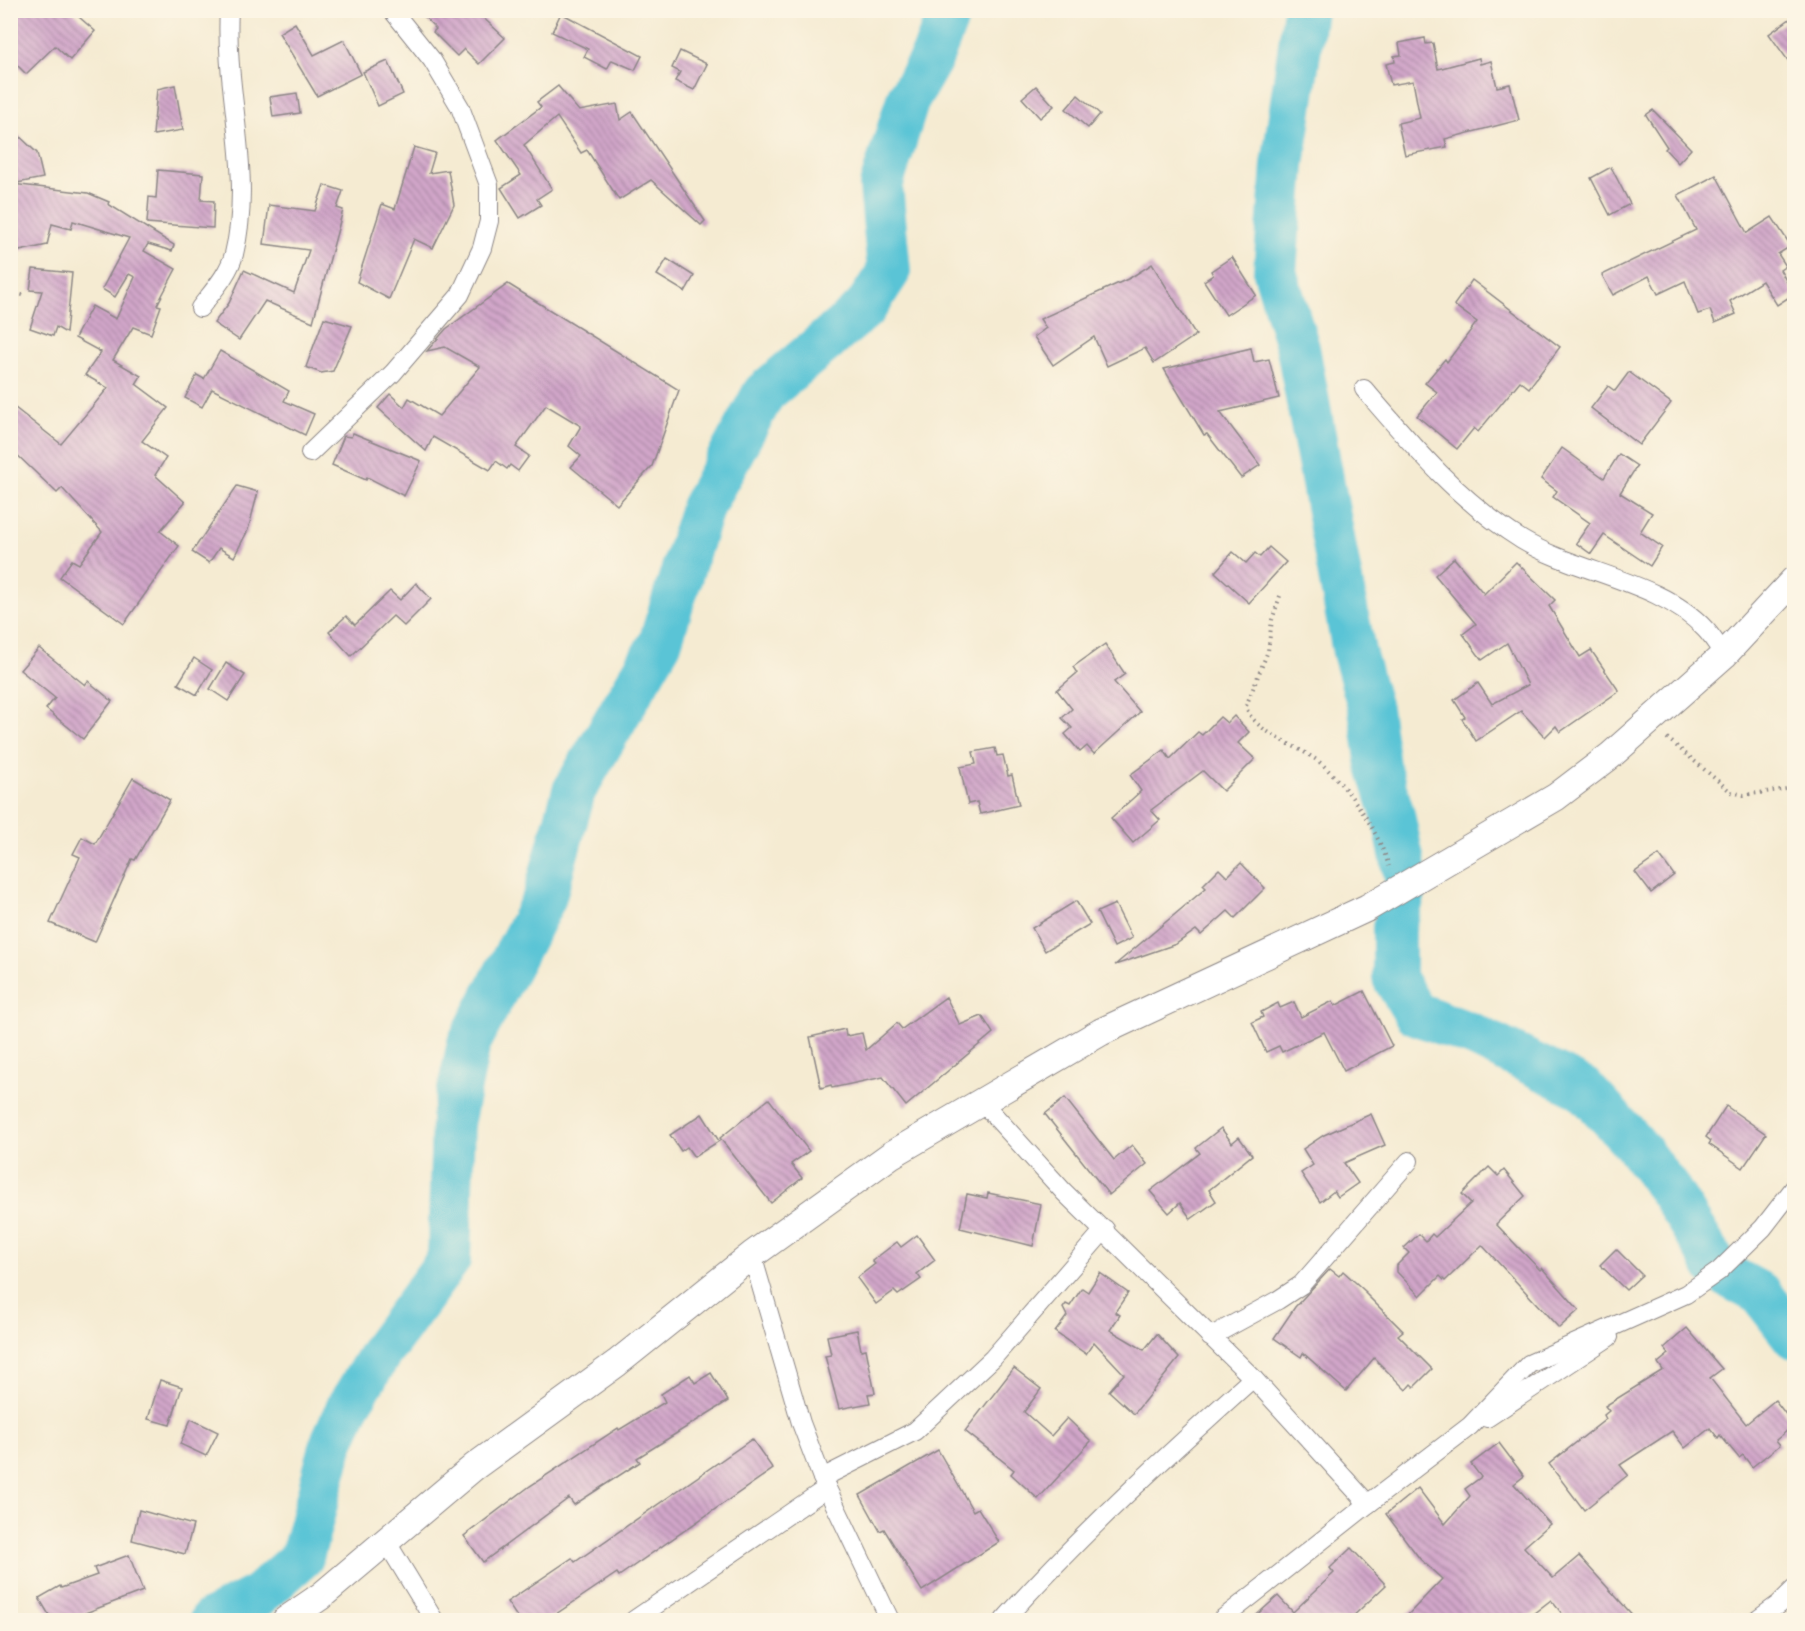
<svg xmlns="http://www.w3.org/2000/svg" width="1805" height="1631" font-family="Mynerve,sans-serif">
	<style>
		.lines { fill: none; stroke-linecap: round; stroke-linejoin: round }
		.river { stroke: #5ac4d6; stroke-width: 44 }
		.building { fill: url(#building-back-hatch) }
		.street-casing { stroke: #8c8686; stroke-width: 20 }
		.secondary-casing { stroke: #8c8686; stroke-width: 29 }
		.path { stroke: #8c8686; stroke-width: 4; stroke-dasharray: 1.5 4.5; stroke-linecap: butt }
		.street { stroke: #fff; stroke-width: 18 }
		.secondary { stroke: #fff; stroke-width: 27 }
	</style>
	<defs>
		<pattern id="building-back-hatch" width="6" height="6" patternUnits="userSpaceOnUse" patternTransform="scale(1.5)"><rect width="6" height="6" fill="#d1a6c9"/><path d="M-1 5l2 2M0 0l6 6M5-1l2 2" fill="none" stroke="#a987a4"/></pattern>
	</defs>
	<rect width="100%" height="100%" fill="#fcf5e5"/>
	<filter id="ink" filterUnits="userSpaceOnUse"><feTurbulence type="fractalNoise" baseFrequency=".0167" numOctaves="2"/><feDisplacementMap in="SourceGraphic" scale="12" xChannelSelector="R" yChannelSelector="G"/><feConvolveMatrix kernelMatrix="1 2 1 2 8 2 1 2 1" color-interpolation-filters="sRGB"/></filter>
	<filter id="wash" filterUnits="userSpaceOnUse"><feTurbulence type="fractalNoise" baseFrequency=".008" numOctaves="4" result="noise"/><feDisplacementMap in="SourceGraphic" scale="24" xChannelSelector="R" yChannelSelector="G"/><feGaussianBlur stdDeviation="1.35" result="paint"/><feColorMatrix in="noise" values="0 0 0 0 0 0 0 0 0 0 0 0 0 0 0 0 0 1.4 0 .05"/><feComposite in="paint" operator="in"/></filter>
	<g filter="url(#wash)">
		<rect width="100%" height="100%" fill="#f5ebd2"/>
		<g class="lines">
			<!-- river -->
			<g class="river">
				<polyline points="1305,10 1283,165 1275,272 1298,348 1354,652 1370,709 1378,766 1393,815 1407,882 1394,928 1394,978 1415,1013 1475,1036 1584,1089 1634,1143 1670,1191 1719,1271 1761,1294 1794,1337"/>
				<polyline points="211,1620 259,1595 302,1557 333,1440 349,1405 381,1352 449,1259 453,1119 469,1043 544,899 574,791 660,643 702,508 764,393 865,308 889,271 881,186 908,99 932,57 950,10"/>
			</g>
		</g>
		<g id="blocks">
			<!-- building -->
			<g class="building">
				<polygon points="17,10 71,10 95,31 70,60 55,46 26,74 10,58 10,17"/>
				<polygon points="418,10 475,10 505,38 479,64 464,49 457,56 433,32 436,29"/>
				<polygon points="561,13 642,56 635,70 612,60 607,69 584,57 588,49 552,32"/>
				<polygon points="1794,16 1794,69 1769,34"/>
				<polygon points="295,23 314,55 344,40 361,74 317,96 279,33"/>
				<polygon points="1425,38 1426,44 1433,43 1438,69 1479,58 1480,64 1491,61 1497,87 1510,84 1519,120 1445,139 1447,147 1405,155 1398,123 1420,118 1413,81 1391,85 1386,64 1395,62 1394,56 1401,55 1399,43"/>
				<polygon points="680,51 707,64 694,90 675,81 680,72 672,68"/>
				<polygon points="388,61 403,94 378,106 363,72"/>
				<polygon points="175,85 183,130 153,135 157,89"/>
				<polygon points="558,86 579,111 617,104 620,120 632,112 705,221 701,225 651,180 619,200 587,150 581,153 557,117 524,145 552,189 537,199 541,205 520,218 501,188 521,175 497,140 541,107 537,102"/>
				<polygon points="1036,86 1054,106 1040,118 1022,98"/>
				<polygon points="297,93 300,113 273,117 270,97"/>
				<polygon points="1078,95 1100,114 1088,128 1066,109"/>
				<polygon points="1653,110 1691,149 1678,163 1665,149 1667,147 1646,115"/>
				<polygon points="10,127 37,153 43,178 12,184 88,193 109,202 108,204 174,245 172,251 148,244 144,251 176,269 157,305 161,306 151,334 133,327 113,360 141,376 136,384 168,408 142,441 166,458 155,475 185,502 160,531 179,546 124,624 60,577 72,560 79,564 102,532 62,488 57,493 10,448 10,404 61,444 108,388 85,375 101,352 75,338 92,306 116,319 135,277 129,274 115,297 102,289 129,238 73,221 71,229 52,224 47,245 10,253"/>
				<polygon points="414,147 435,153 429,173 448,170 454,205 433,248 414,239 389,299 357,282 382,204 395,209"/>
				<polygon points="1611,167 1630,204 1610,215 1591,178"/>
				<polygon points="158,170 203,174 201,200 214,201 213,228 147,223 149,197 156,198"/>
				<polygon points="1716,175 1747,233 1772,217 1791,246 1778,254 1786,266 1780,270 1794,294 1777,305 1762,281 1730,301 1736,314 1715,323 1710,310 1698,314 1685,281 1658,294 1649,276 1613,295 1602,275 1696,230 1678,195"/>
				<polygon points="324,185 343,191 337,208 343,210 313,322 265,301 239,340 214,323 229,303 244,270 294,293 309,250 264,244 269,205 315,211"/>
				<polygon points="1232,257 1256,295 1226,315 1204,281 1213,275 1211,271"/>
				<polygon points="667,259 694,276 685,292 657,275"/>
				<polygon points="1152,264 1196,335 1154,363 1145,348 1107,366 1094,337 1053,365 1034,337 1046,328 1040,319 1130,278"/>
				<polygon points="33,269 72,273 66,333 56,327 53,336 30,328 42,291 30,290"/>
				<polygon points="1472,280 1560,347 1529,388 1520,381 1478,432 1474,428 1457,449 1417,416 1437,392 1425,383 1445,359 1447,362 1477,322 1454,305"/>
				<polygon points="508,284 679,390 652,466 617,505 571,467 581,456 569,446 581,426 546,405 516,447 529,456 518,471 510,465 507,469 496,461 490,470 433,437 426,451 378,408 390,394 404,407 409,398 439,416 480,367 445,347 427,351 446,329"/>
				<polygon points="324,318 352,326 333,371 321,373 306,367"/>
				<polygon points="1251,348 1254,362 1269,359 1279,398 1220,412 1260,465 1241,478 1207,434 1204,435 1164,369"/>
				<polygon points="220,351 289,391 284,401 314,414 305,435 212,389 202,407 185,398 197,375 204,379"/>
				<polygon points="1629,372 1671,403 1639,445 1591,408 1608,386 1615,391"/>
				<polygon points="353,433 421,461 404,496 367,477 366,480 332,465 344,436 351,437"/>
				<polygon points="1562,448 1604,478 1619,454 1637,466 1620,493 1652,513 1640,532 1662,547 1650,566 1604,535 1591,554 1576,543 1590,523 1553,497 1557,491 1541,479"/>
				<polygon points="237,486 258,492 248,530 234,557 219,548 209,563 192,552"/>
				<polygon points="1269,547 1286,562 1249,603 1215,572 1233,552 1246,563 1255,553 1260,557"/>
				<polygon points="1454,558 1484,594 1516,562 1555,600 1549,606 1580,657 1591,650 1619,691 1560,732 1556,726 1545,737 1521,711 1476,741 1462,719 1465,717 1454,700 1478,683 1492,704 1528,685 1507,643 1482,660 1463,634 1476,624 1435,575"/>
				<polygon points="416,583 431,599 404,626 393,616 351,656 329,632 346,616 355,625 390,591 400,600"/>
				<polygon points="1105,644 1125,674 1114,682 1140,712 1094,754 1087,746 1080,752 1065,734 1072,728 1062,718 1072,709 1057,690 1077,673 1073,667"/>
				<polygon points="39,648 85,685 88,681 112,701 83,739 46,709 55,698 20,670"/>
				<polygon points="194,658 212,670 197,695 178,684"/>
				<polygon points="226,663 245,675 228,701 210,689"/>
				<polygon points="1234,716 1249,732 1238,743 1255,759 1223,791 1203,771 1151,810 1160,820 1133,843 1111,818 1141,791 1130,775 1164,750 1170,759 1198,732 1202,735 1220,717 1227,723"/>
				<polygon points="995,748 997,756 1003,755 1008,776 1012,775 1019,805 980,814 977,802 968,804 960,767 976,764 973,752"/>
				<polygon points="133,778 170,800 135,860 132,859 95,942 50,923 80,857 73,854 82,837 95,844"/>
				<polygon points="1659,855 1674,875 1651,893 1635,872"/>
				<polygon points="1241,863 1265,888 1235,918 1228,911 1201,935 1196,930 1176,944 1115,965 1206,888 1203,885 1219,869 1227,877"/>
				<polygon points="1076,901 1090,924 1045,951 1032,928"/>
				<polygon points="1115,904 1132,938 1114,947 1097,912"/>
				<polygon points="1364,991 1392,1046 1344,1071 1324,1032 1282,1052 1279,1046 1266,1052 1252,1022 1263,1017 1261,1012 1278,1003 1280,1008 1294,1002 1301,1017 1333,1001 1335,1006"/>
				<polygon points="946,997 960,1025 982,1016 993,1033 906,1106 883,1077 832,1088 831,1085 821,1088 810,1037 845,1029 846,1036 862,1033 866,1050 897,1023 902,1029"/>
				<polygon points="1065,1098 1114,1160 1132,1145 1147,1164 1109,1195 1045,1114"/>
				<polygon points="769,1099 809,1151 791,1164 802,1178 771,1203 720,1138"/>
				<polygon points="1726,1106 1766,1134 1743,1168 1709,1144 1711,1141 1706,1137"/>
				<polygon points="702,1114 719,1141 694,1157 687,1147 681,1151 670,1135"/>
				<polygon points="1371,1114 1385,1145 1344,1163 1358,1183 1338,1197 1334,1191 1320,1202 1301,1173 1313,1165 1303,1149 1324,1135"/>
				<polygon points="1221,1128 1232,1143 1239,1137 1252,1155 1209,1190 1216,1201 1191,1219 1180,1203 1169,1213 1150,1191 1200,1153 1196,1148"/>
				<polygon points="1489,1167 1498,1176 1504,1170 1525,1196 1496,1224 1540,1270 1542,1268 1579,1310 1559,1328 1482,1245 1445,1281 1440,1276 1420,1296 1397,1272 1397,1265 1409,1253 1404,1248 1419,1234 1426,1241 1432,1234 1435,1237 1471,1203 1462,1194"/>
				<polygon points="988,1193 1041,1204 1033,1246 960,1228 967,1194 987,1198"/>
				<polygon points="917,1235 935,1260 917,1274 921,1279 898,1295 894,1291 876,1304 857,1278 875,1264 872,1261 897,1242 901,1247"/>
				<polygon points="1616,1249 1642,1275 1626,1290 1600,1265"/>
				<polygon points="1330,1269 1339,1276 1343,1271 1366,1292 1365,1293 1403,1331 1398,1335 1432,1369 1414,1387 1411,1384 1406,1390 1374,1358 1346,1391 1303,1353 1301,1357 1274,1338 1295,1307"/>
				<polygon points="1100,1273 1128,1293 1115,1312 1120,1315 1110,1330 1144,1350 1157,1334 1179,1358 1134,1414 1109,1391 1124,1374 1094,1342 1086,1354 1055,1332 1067,1316 1063,1308 1066,1304 1070,1306 1082,1288 1088,1292"/>
				<polygon points="1687,1328 1722,1369 1710,1378 1746,1424 1775,1400 1794,1425 1776,1440 1780,1445 1752,1467 1743,1455 1739,1458 1720,1435 1718,1438 1710,1428 1685,1448 1672,1431 1620,1465 1628,1475 1584,1510 1549,1464 1606,1419 1604,1415 1609,1411 1605,1406 1663,1370 1658,1363 1669,1354 1664,1348"/>
				<polygon points="857,1330 861,1350 866,1349 875,1393 868,1394 870,1403 839,1409 825,1356 831,1355 827,1336"/>
				<polygon points="1014,1368 1041,1389 1024,1412 1051,1436 1067,1418 1091,1441 1038,1499 1011,1474 1014,1470 965,1431"/>
				<polygon points="711,1373 728,1401 637,1458 640,1462 574,1505 569,1498 483,1562 464,1536 530,1486 618,1428 619,1430 665,1402 661,1394 690,1375 695,1383"/>
				<polygon points="160,1380 182,1387 170,1425 148,1419"/>
				<polygon points="191,1419 218,1432 206,1456 180,1444"/>
				<polygon points="752,1439 773,1469 619,1576 617,1573 547,1620 519,1620 507,1602 572,1558 575,1562"/>
				<polygon points="1499,1443 1524,1476 1514,1484 1550,1524 1524,1547 1553,1578 1579,1556 1637,1620 1567,1620 1551,1600 1525,1620 1403,1620 1442,1579 1420,1559 1386,1514 1418,1488 1445,1524 1470,1496 1465,1489 1481,1477 1471,1464"/>
				<polygon points="938,1450 973,1511 978,1508 999,1542 922,1591 884,1529 880,1531 860,1495"/>
				<polygon points="139,1510 193,1525 185,1554 132,1540"/>
				<polygon points="1351,1548 1386,1585 1349,1620 1251,1620 1278,1596 1293,1612 1334,1573 1330,1568"/>
				<polygon points="129,1555 143,1591 67,1620 52,1620 39,1598 60,1586 61,1588 97,1575 94,1568"/>
			</g>
		</g>
	</g>
	<g filter="url(#ink)">
		<use href="#blocks" fill-opacity="0" stroke="#8c8686" stroke-width="1.5"/>
		<g class="lines">
			<!-- street casing -->
			<g class="street-casing">
				<g id="street">
					<path d="M200 308C212 292 229 274 234 254 254 173 224 91 229 10"/>
					<path d="M1364 389C1412 445 1459 501 1522 540 1577 573 1661 581 1705 629 1712 636 1718 646 1724 655"/>
					<polyline points="310,453 393,373 460,295 482,248 489,221 489,185 460,107 432,60 392,10"/>
					<polyline points="982,1102 1064,1192 1253,1378 1368,1504 1470,1426 1529,1364 1686,1294 1719,1271 1763,1228 1794,1188"/>
					<polyline points="752,1255 801,1423 822,1478 890,1620"/>
					<polyline points="1210,1337 1278,1300 1301,1285 1409,1161"/>
					<polyline points="1487,1418 1609,1337"/>
					<polyline points="822,1478 915,1431 993,1358 1105,1229"/>
					<polyline points="386,1541 434,1620"/>
					<polyline points="634,1620 827,1488"/>
					<path d="M1004 1620C1081 1534 1167 1455 1253 1378"/>
					<polyline points="1221,1620 1377,1497"/>
					<polyline points="1757,1620 1779,1604 1794,1589"/>
				</g>
			</g>
			<!-- secondary casing -->
			<g class="secondary-casing">
				<polyline id="secondary" points="286,1620 321,1596 474,1467 617,1363 752,1255 891,1155 1101,1032 1367,908 1556,797 1610,756 1724,655 1794,580"/>
			</g>
			<!-- path -->
			<g class="path">
				<polyline points="10,291 23,295"/>
				<path d="M1280 596 1272 620 1268 651 1246 706C1253 734 1303 746 1324 766 1352 793 1377 829 1389 866"/>
				<polyline points="1667,738 1731,792 1744,795 1794,788"/>
			</g>
			<!-- street -->
			<use href="#street" class="street"/>
			<!-- secondary -->
			<use href="#secondary" class="secondary"/>
		</g>
	</g>
	<!-- margin -->
	<rect width="1805" height="1631" fill="none" stroke="#fcf5e5" stroke-width="36"/>
</svg>
